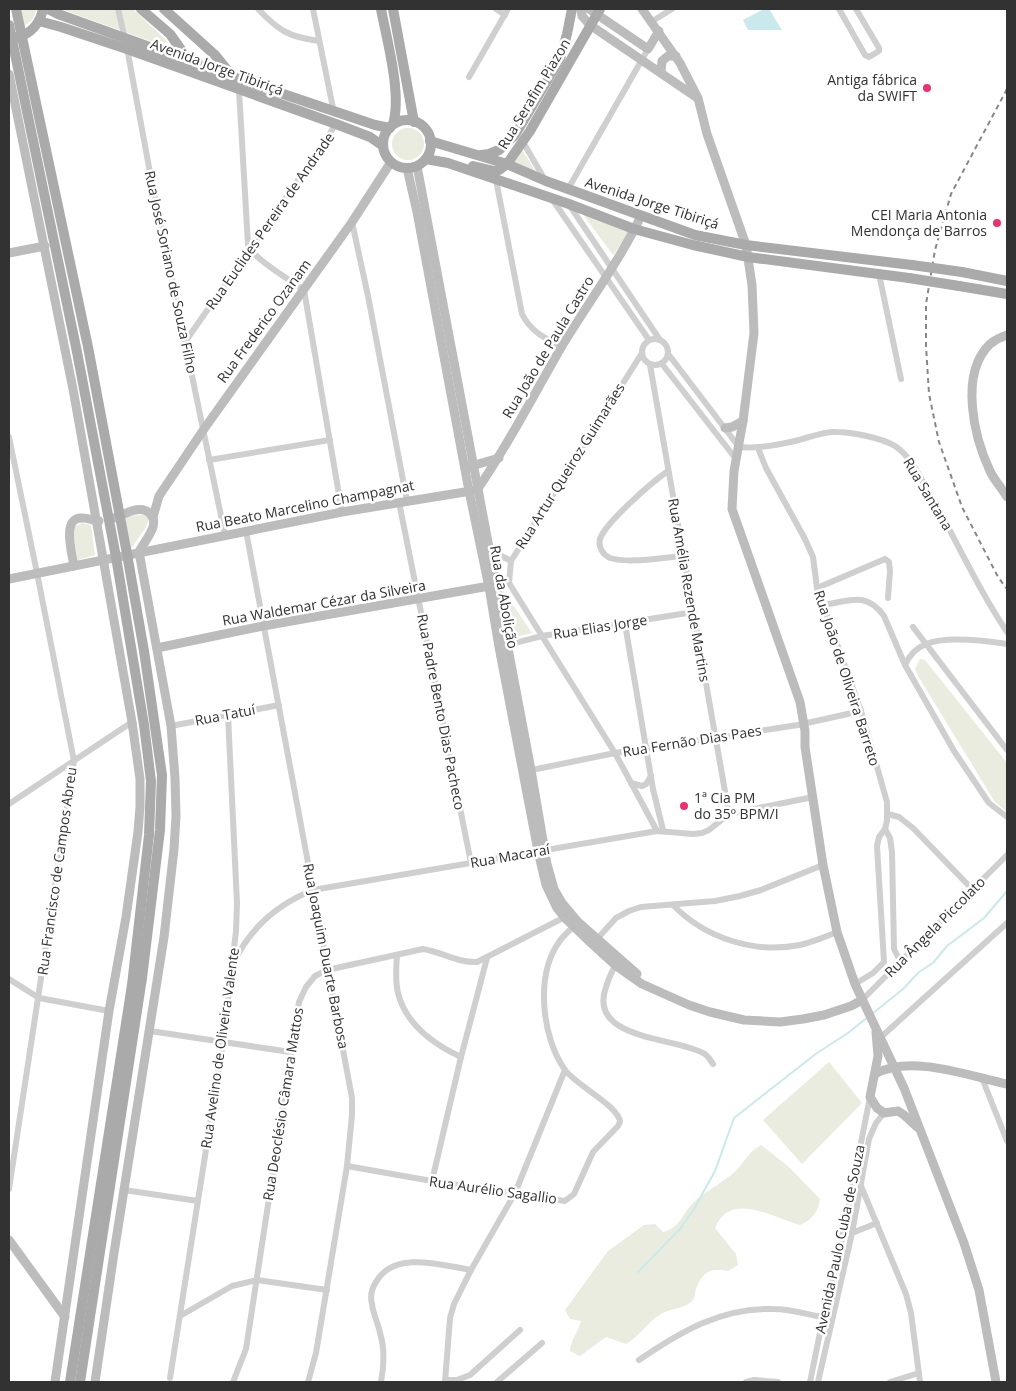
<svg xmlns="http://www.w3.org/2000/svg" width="1016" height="1391" font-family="'Open Sans',sans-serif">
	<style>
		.green { fill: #e9ecde }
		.water { fill: #cae9ed }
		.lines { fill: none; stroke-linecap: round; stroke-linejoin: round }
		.stream { stroke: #cae9ed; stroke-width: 2 }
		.street { stroke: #cfcfcf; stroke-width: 6 }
		.secondary { stroke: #bcbcbc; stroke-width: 9 }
		.primary { stroke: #aaa; stroke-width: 10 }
		.rail { stroke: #878787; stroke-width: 2; stroke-dasharray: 5 4; stroke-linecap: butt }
		.primary-bridge { stroke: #aaa; stroke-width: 10 }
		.poi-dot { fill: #ec3173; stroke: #fff; stroke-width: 2 }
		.labels { text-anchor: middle; stroke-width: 5; stroke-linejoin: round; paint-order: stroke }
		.street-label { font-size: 14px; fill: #323232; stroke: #fff }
		.poi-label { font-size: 14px; fill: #323232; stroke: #fff; text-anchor: end }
	</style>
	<rect width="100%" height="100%" fill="#fff"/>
	<!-- green -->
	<g class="green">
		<polygon points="21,9 37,9 32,20 24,26"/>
		<polygon points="61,9 133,9 166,40 167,44 164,46"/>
		<circle cx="408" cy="144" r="16"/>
		<polygon points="520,147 536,172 511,161"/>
		<polygon points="582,213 630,232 613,255"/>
		<polygon points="145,515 149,519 146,527 131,549 125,516"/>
		<polygon points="82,523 91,525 95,555 78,560 73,536 74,527"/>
		<polygon points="500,586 532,633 507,639"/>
		<polygon points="920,659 925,660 1007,763 1007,812 995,802 918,676 915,669"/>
		<polygon points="829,1062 862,1103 802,1164 763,1120"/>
		<path d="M761 1145 789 1167 820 1199C818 1212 813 1219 800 1225 773 1218 730 1190 715 1228L736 1254 738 1265 728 1271C711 1267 702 1272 696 1289 695 1292 695 1297 693 1300 686 1309 670 1308 661 1314 648 1321 640 1336 626 1344L606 1337 580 1356 570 1351C571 1340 578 1332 581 1321L570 1319 565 1310 608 1251 644 1225 655 1224 663 1232C680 1228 681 1215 693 1203 704 1192 719 1185 731 1175 743 1166 746 1153 761 1145Z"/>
	</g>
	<!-- water -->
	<polygon class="water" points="764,9 769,9 782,30 748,30 743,20"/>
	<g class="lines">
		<!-- stream -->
		<g class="stream">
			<polyline points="872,1014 903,989 919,972 933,963 947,946 984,918 1007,891"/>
			<polyline points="638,1272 680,1229 694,1209 715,1171 734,1118 817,1053 848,1033 868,1017"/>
		</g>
		<!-- street -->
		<g class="street">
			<polyline points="118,9 125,39"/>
			<path d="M258 9C279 31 289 37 319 41"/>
			<polyline points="313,9 334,113"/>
			<polyline points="496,9 505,15"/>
			<polyline points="839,9 865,55 869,57 879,51 879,48 856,9"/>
			<polyline points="651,22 672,9"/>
			<polyline points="127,48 151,178 225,535"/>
			<polyline points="469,77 508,9"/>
			<path d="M239 90 248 245C255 260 290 280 304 290L342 512"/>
			<polyline points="523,142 545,180"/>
			<path d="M496 180 522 314C531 332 545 338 562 347"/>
			<polyline points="568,189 648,49"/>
			<polyline points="552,199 649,340"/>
			<polyline points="570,206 660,340"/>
			<polyline points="352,222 368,296 407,501"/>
			<polyline points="879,274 901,379"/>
			<circle cx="655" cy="352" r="13"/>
			<polyline points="185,342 326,140 336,123"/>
			<polyline points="642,353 511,561 509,583 615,753 657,831"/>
			<path d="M669 355 739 447C759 449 779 445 799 440 811 437 824 431 836 432 852 432 882 438 895 446 910 456 918 473 927 489 955 536 976 587 1007 632"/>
			<polyline points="662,364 736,459"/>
			<polyline points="650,365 729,814"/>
			<polyline points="9,437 37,573 74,761 9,1189"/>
			<polyline points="758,448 766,468 805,539 813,557 817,588 861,711 887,802 887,821 885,829 879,837 877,846 884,962 873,973 855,984"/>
			<polyline points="209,460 330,440"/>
			<path d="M668 471C652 482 605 523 600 539 598 547 603 555 610 558 630 564 663 557 684 556"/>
			<polyline points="399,502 471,863"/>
			<polyline points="246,531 352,1098 352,1115 347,1166 316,1353 308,1382"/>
			<polyline points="488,549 511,561"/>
			<polyline points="817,588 885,559 889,562 890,571 888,598"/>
			<path d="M824 605C849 601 866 591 884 616L905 665 954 751 989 803 1007 817"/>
			<polyline points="625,624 653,789 663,830"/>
			<polyline points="913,627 1007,750"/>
			<polyline points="507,645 542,636 694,612"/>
			<path d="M905 665C909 656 916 648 926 644 945 636 987 641 1007 644"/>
			<polyline points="171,726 279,705"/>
			<polyline points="527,771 615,753 798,725 861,711"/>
			<polyline points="631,783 642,786 646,784 651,776"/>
			<polyline points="9,804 132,722"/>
			<polyline points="888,814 899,817 913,828 973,890"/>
			<polyline points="885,829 890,838 892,852 894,949 900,961"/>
			<path d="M673 905C705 938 754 954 800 945 813 942 825 937 837 932"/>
			<polyline points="597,939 616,918 629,911 641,907 715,901 740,896 761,890 823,865"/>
			<path d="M397 955C396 968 395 981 398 993 406 1025 433 1044 461 1057"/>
			<path d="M235 960C252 926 278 904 313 890L657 831 693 834 702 833 709 830 729 814 813 797"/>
			<path d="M617 963C612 970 609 978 606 987 587 1040 675 1037 703 1053 708 1055 710 1060 713 1064"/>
			<polyline points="9,979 39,998 109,1011"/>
			<polyline points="862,1000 1007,855"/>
			<polyline points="150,1031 290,1052"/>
			<polyline points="881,1037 1007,923"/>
			<polyline points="982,1078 1007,1141"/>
			<path d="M347 1166 432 1181 565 1201 574 1194 593 1152 618 1126 620 1122C619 1106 577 1086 565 1070 542 1038 535 976 559 942 563 936 570 930 575 925"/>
			<polyline points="432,1181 461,1057 487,958"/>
			<polyline points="861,1186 906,1294 911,1313 920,1382"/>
			<polyline points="124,1190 198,1201"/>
			<polyline points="852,1233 877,1223"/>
			<polyline points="180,1316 232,1286 257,1280 327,1290"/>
			<path d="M639 1360C680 1332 722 1307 773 1309 792 1309 809 1315 827 1318"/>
			<polyline points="170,1378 223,1042 236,931 237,903 228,715"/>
			<polyline points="446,1380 457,1380 470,1375 520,1330"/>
			<path d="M233 1382 246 1349 299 1002 306 987 315 976 327 970 423 949C442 952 458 963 477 962L567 916"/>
			<path d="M381 1382C384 1366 385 1349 380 1333 378 1323 373 1314 372 1304 370 1296 372 1288 376 1282 394 1250 441 1265 471 1270"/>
			<polyline points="445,1382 450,1318 454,1304 471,1270 515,1193 565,1070"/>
			<polyline points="497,1382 542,1343"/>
			<polyline points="746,1382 754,1380 778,1382"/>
			<polyline points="810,1382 823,1318 840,1249 870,1097"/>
			<polyline points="818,1382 852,1233 869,1139 876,1123 884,1113"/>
			<polyline points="890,1382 919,1373"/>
		</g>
		<!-- secondary -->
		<g class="secondary">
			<polyline points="581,9 582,16 590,25 696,97"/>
			<polyline points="589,9 648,49 659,31"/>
			<polyline points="642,9 680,63 698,98 707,134 746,245 752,285 754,333 743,421 734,471 732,509 800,702 805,731 805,747 823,865 837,932 855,984 904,1088 964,1243 979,1290 996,1382"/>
			<polyline points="661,72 662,61 668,56 676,56"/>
			<polyline points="9,74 73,389 132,722 140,779 140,807 138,832 126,917 109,1011 55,1382"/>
			<polyline points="417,166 531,770 547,864 554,889 562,903 578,922 637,974"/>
			<polyline points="407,168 417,212 469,491 489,587 499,647 538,851 546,885 557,908 565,918 592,944 615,965 642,984 689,1005 710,1012 744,1020 780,1022 803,1019 824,1015 851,1006 862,1000"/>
			<polyline points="9,253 45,246"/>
			<path d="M1007 335C1001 337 995 340 990 344 959 374 974 437 990 471 994 480 1002 488 1007 497"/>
			<polyline points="725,428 732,427 743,421"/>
			<polyline points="468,467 499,458"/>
			<polyline points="153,517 159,496 204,429 352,222 391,162"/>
			<path d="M114 518C125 514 142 503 151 515 154 518 154 523 153 527 150 536 143 544 139 552"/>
			<path d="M74 566C72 553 61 516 83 518 88 518 94 521 99 521"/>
			<path d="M9 579 342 512 477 490C509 444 534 394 562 346 588 303 619 262 641 216"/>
			<polyline points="157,648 263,626 495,585"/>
			<polyline points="876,1032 878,1056 870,1097 877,1108 884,1113 898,1111 904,1115 917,1127"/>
			<path d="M875 1074C911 1054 969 1076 1007 1084"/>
			<polyline points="9,1240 65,1317"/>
			<polyline points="95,1382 114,1253 164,937 174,849 176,816 175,778 171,726 139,552"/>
		</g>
		<!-- primary -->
		<g class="primary">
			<polyline points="16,9 88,347 127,554 144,651 162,775 160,830 142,978 80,1382"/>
			<polyline points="48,9 58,14 233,77 375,125 390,128"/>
			<polyline points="141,9 170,34 189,61"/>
			<polyline points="164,9 215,55 232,76"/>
			<path d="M381 9C387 41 402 94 393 124"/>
			<polyline points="393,9 414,122"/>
			<polyline points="39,21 61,27 127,49 336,124 370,137 383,146"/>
			<polyline points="9,25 77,352 116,557 144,725 151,781 149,835 132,985 70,1382"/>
			<path d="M17 37C31 34 40 23 43 9"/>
			<circle cx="407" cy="144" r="24"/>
			<polyline points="430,141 507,164 546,181 695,235 746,245 912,265"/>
			<polyline points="481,155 489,154 499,150 515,135 560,59 567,34 572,9"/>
			<polyline points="426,159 448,163 569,204 634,229 693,245 748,257 909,278"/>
			<polyline points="473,166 494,171 499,170 507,164 530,131 600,9"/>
			<polyline points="962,272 1007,281"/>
			<polyline points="959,286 1007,294"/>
		</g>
		<!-- rail -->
		<polyline class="rail" points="1007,89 951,194 935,250 926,304 926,346 929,394 939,442 962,507 998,577 1007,589"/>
		<!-- primary-bridge -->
		<g class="primary-bridge">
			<polyline points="912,265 962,272"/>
			<polyline points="909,278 959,286"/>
		</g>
	</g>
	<!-- markers -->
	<g class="poi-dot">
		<circle cx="927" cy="88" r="5"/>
		<circle cx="997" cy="223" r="5"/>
		<circle cx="684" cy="806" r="5"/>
	</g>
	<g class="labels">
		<!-- street labels -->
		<g class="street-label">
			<text transform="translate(217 67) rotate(20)" y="5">Avenida Jorge Tibiriçá</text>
			<text transform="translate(534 94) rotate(-59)" y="5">Rua Serafim Piazon</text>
			<text transform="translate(652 203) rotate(18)" y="5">Avenida Jorge Tibiriçá</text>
			<text transform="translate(270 221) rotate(-55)" y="5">Rua Euclides Pereira de Andrade</text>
			<text transform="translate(171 272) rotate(78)" y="5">Rua José Soriano de Souza Filho</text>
			<text transform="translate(264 321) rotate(-54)" y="5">Rua Frederico Ozanam</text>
			<text transform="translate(548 347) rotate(-59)" y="5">Rua João de Paula Castro</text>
			<text transform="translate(570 466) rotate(-58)" y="5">Rua Artur Queiroz Guimarães</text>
			<text transform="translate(928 494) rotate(59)" y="5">Rua Santana</text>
			<text transform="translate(305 506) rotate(-11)" y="5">Rua Beato Marcelino Champagnat</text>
			<text transform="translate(689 590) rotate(80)" y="5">Rua Amélia Rezende Martins</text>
			<text transform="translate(504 597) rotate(80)" y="5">Rua da Abolição</text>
			<text transform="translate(324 603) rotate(-10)" y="5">Rua Waldemar Cézar da Silveira</text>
			<text transform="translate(600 627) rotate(-9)" y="5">Rua Elias Jorge</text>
			<text transform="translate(847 678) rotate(72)" y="5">Rua João de Oliveira Barreto</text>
			<text transform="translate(441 712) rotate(79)" y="5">Rua Padre Bento Dias Pacheco</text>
			<text transform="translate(225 715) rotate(-11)" y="5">Rua Tatuí</text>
			<text transform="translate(692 741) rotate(-9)" y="5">Rua Fernão Dias Paes</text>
			<text transform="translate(510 856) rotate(-10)" y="5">Rua Macaraí</text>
			<text transform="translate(57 871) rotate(-82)" y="5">Rua Francisco de Campos Abreu</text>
			<text transform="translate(935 927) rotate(-45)" y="5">Rua Ângela Piccolato</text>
			<text transform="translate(326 956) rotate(79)" y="5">Rua Joaquim Duarte Barbosa</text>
			<text transform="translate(220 1048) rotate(-82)" y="5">Rua Avelino de Oliveira Valente</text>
			<text transform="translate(283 1104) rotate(-81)" y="5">Rua Deoclésio Câmara Mattos</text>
			<text transform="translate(493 1190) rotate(8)" y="5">Rua Aurélio Sagallio</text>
			<text transform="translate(840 1239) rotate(-78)" y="5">Avenida Paulo Cuba de Souza</text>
		</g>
		<!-- poi labels -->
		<g class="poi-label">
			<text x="917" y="85">Antiga fábrica<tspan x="917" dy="16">da SWIFT</tspan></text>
			<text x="987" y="220">CEI Maria Antonia<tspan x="987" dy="16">Mendonça de Barros</tspan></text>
			<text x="694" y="803" text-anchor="start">1ª Cia PM<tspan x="694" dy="16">do 35º BPM/I</tspan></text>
		</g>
	</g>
	<!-- border -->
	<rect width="1016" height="1391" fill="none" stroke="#323232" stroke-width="20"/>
</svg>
